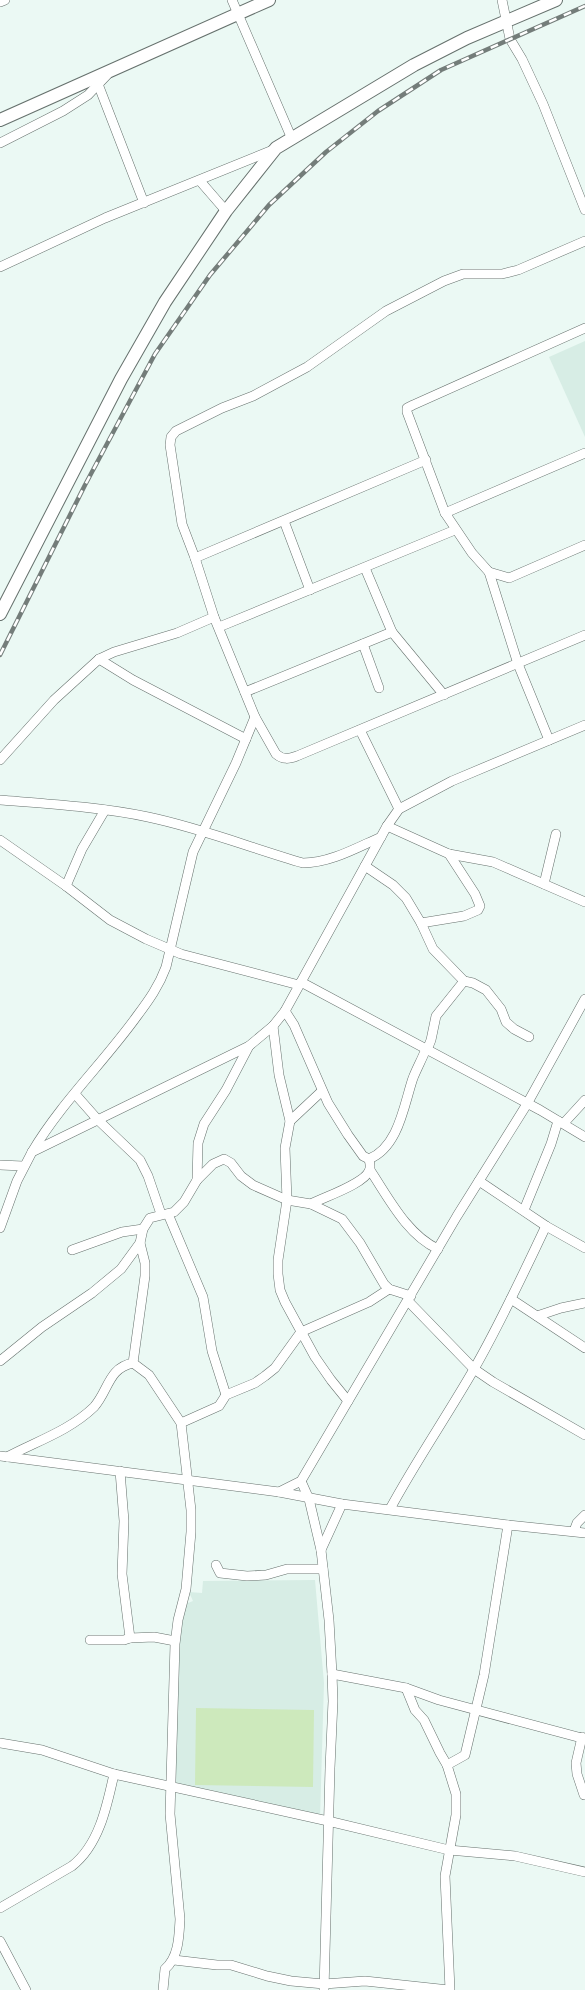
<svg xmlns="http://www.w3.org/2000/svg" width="585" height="1990" font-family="'Archivo Narrow',sans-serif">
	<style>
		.built { fill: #d7ede5 }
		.green { fill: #cde9bc }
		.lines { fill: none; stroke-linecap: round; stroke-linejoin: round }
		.street-casing { stroke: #66716d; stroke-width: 10 }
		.secondary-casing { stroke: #66716d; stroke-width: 14 }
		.street { stroke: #fff; stroke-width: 9 }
		.secondary { stroke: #fff; stroke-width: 12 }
		.rail-casing { stroke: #747d7a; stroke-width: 4.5 }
		.rail { stroke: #fff; stroke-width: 2.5; stroke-dasharray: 8; stroke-linecap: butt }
	</style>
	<rect width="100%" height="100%" fill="#ebf9f4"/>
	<!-- built -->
	<g class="built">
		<polygon points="585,341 585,437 549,357"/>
		<polygon points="315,1580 324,1683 320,1819 171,1787 175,1641 183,1605 193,1601 189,1592 202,1593 203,1581"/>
	</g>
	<!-- green -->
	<polygon class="green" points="196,1708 314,1710 313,1787 195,1785"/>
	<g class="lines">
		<!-- street casing -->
		<g class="street-casing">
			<g id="street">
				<polyline points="232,0 292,139"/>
				<polyline points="502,0 510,39 522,59 543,104 585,210"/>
				<polyline points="0,2 5,0"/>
				<polyline points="98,84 144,203"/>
				<polyline points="0,143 63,111 88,95 107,75"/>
				<polyline points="200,181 226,211"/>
				<path d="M585 241 518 270 502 274H463L444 281 386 311 307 367 253 396 222 408 176 431 171 437 170 445 182 524 195 558 214 617 255 717 276 754C283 760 289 759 297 756L585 635"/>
				<polyline points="0,267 105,218 273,150"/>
				<polyline points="445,513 585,453"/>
				<polyline points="284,521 310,590"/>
				<polyline points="195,558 426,460"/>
				<polyline points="365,568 392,632 444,695"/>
				<polyline points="489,572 509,578 585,545"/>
				<polyline points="219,627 455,530"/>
				<polyline points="363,644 379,688"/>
				<polyline points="99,659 133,680 246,739"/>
				<polyline points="245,692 392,632"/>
				<polyline points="360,730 399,809"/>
				<polyline points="549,740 518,664 489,572 472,553 445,513 407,412 407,408 413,405 585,328"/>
				<polyline points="0,760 54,700 99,659 114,652 177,633 214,617"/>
				<path d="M0 800C49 804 100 807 148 817 201 828 251 848 303 863 330 863 356 848 381 837"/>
				<polyline points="387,826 449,854 493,862 585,902"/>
				<polyline points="0,840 66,886 110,920 146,939 181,954 299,985"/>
				<polyline points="365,866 393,885 406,898 421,923 433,949 464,981 473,983 486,990 501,1009 506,1022 514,1029 529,1037"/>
				<polyline points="544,884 556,834"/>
				<polyline points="66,886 82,849 105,810"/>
				<polyline points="421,923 464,916 478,910 480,906 475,894 449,854"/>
				<polyline points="301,982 540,1110 585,1137"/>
				<polyline points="285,1011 294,1025 328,1103 348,1135 363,1156 369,1159"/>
				<polyline points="273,1026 279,1075 290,1121 285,1148 287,1200 278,1260 278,1274 280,1290 285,1302 315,1357 331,1380 348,1401"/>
				<polyline points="427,1050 431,1040 436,1016 464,981"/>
				<polyline points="75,1094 98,1120 140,1160 148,1176 161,1214"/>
				<polyline points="290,1121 322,1091"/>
				<polyline points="564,1123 585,1100"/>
				<path d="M32 1152C61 1103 104 1062 137 1016 149 1000 159 986 166 967L193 852 236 763 255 717"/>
				<polyline points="0,1165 23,1166"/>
				<path d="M370 1170C388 1197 407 1235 438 1249"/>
				<polyline points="197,1180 213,1164 224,1159 231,1163 241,1176 253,1185 287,1200 311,1204 342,1219 360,1243 384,1284 389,1289 411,1296"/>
				<polyline points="479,1181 546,1226 585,1248"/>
				<path d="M311 1204C324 1197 364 1184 369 1171 371 1168 370 1163 369 1159 399 1147 404 1104 413 1078 417 1068 422 1059 426 1049"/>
				<polyline points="524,1210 551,1144 558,1121"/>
				<polyline points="168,1214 203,1297 212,1351 226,1395"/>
				<polyline points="0,1228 17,1181 32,1152 249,1046 273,1026 285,1011 387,826 399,809 452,781 585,725"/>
				<polyline points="72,1250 122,1232 143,1229"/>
				<polyline points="511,1299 585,1348"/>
				<polyline points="408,1301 474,1369 493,1382 585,1435"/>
				<polyline points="537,1316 561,1308 585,1303"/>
				<polyline points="0,1361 42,1327 92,1293 121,1269 140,1243 143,1229 150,1218 174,1212 184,1202 197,1180 198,1143 204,1124 226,1090 249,1046"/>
				<polyline points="133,1363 145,1276 145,1263 140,1243"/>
				<polyline points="181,1423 219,1406 226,1395 255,1383 265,1376 275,1368 301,1332 369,1302 389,1289"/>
				<polyline points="0,1456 279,1492 342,1504 508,1525 585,1533"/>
				<path d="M7 1457C37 1441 69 1431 94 1407 109 1390 108 1368 133 1363L149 1375 181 1423 191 1510V1532L186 1589 178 1620 175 1644 170 1814 180 1919C179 1936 179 1957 165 1969L163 1990"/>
				<polyline points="301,1481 309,1499 321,1550 329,1620 332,1674 333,1701 330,1768 324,1990"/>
				<polyline points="279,1492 301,1481 457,1216 527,1104 585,999"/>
				<path d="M390 1509C416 1461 447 1416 474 1369 501 1322 523 1274 546 1226"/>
				<polyline points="574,1531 577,1523 585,1515"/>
				<polyline points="321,1550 342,1504"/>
				<polyline points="216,1565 220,1573 247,1576 266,1575 287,1569 323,1569"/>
				<polyline points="130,1638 154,1637 175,1641"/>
				<polyline points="90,1640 124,1640 130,1638 122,1574 124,1521 120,1471"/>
				<polyline points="332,1674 406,1688 439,1700 585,1739"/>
				<polyline points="406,1688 415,1710 424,1720 440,1753 447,1765 456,1794 456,1815 445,1876 450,1990"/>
				<polyline points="582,1737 576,1763 577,1774 584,1795"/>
				<polyline points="0,1743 42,1750 114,1774 328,1821 449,1850 515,1856 585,1872"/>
				<polyline points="447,1765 465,1755 484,1675 508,1525"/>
				<path d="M0 1908 72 1866C99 1845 107 1806 114 1774"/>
				<polyline points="0,1941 26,1990"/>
				<polyline points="174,1960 217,1965 231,1965 267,1976 291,1981 324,1984 365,1981 449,1990"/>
			</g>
		</g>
		<!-- secondary casing -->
		<g class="secondary-casing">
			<g id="secondary">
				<polyline points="0,120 269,0"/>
				<polyline points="0,614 121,379 165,302 226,211 276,148 414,65 467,38 556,0"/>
			</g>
		</g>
		<!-- street -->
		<use href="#street" class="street"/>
		<!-- secondary -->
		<use href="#secondary" class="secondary"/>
		<!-- rail casing -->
		<g class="rail-casing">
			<polyline id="rail" points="0,655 85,485 155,354 210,275 269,205 326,152 378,111 441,70 585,6"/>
		</g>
		<!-- rail -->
		<use href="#rail" class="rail"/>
	</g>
</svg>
